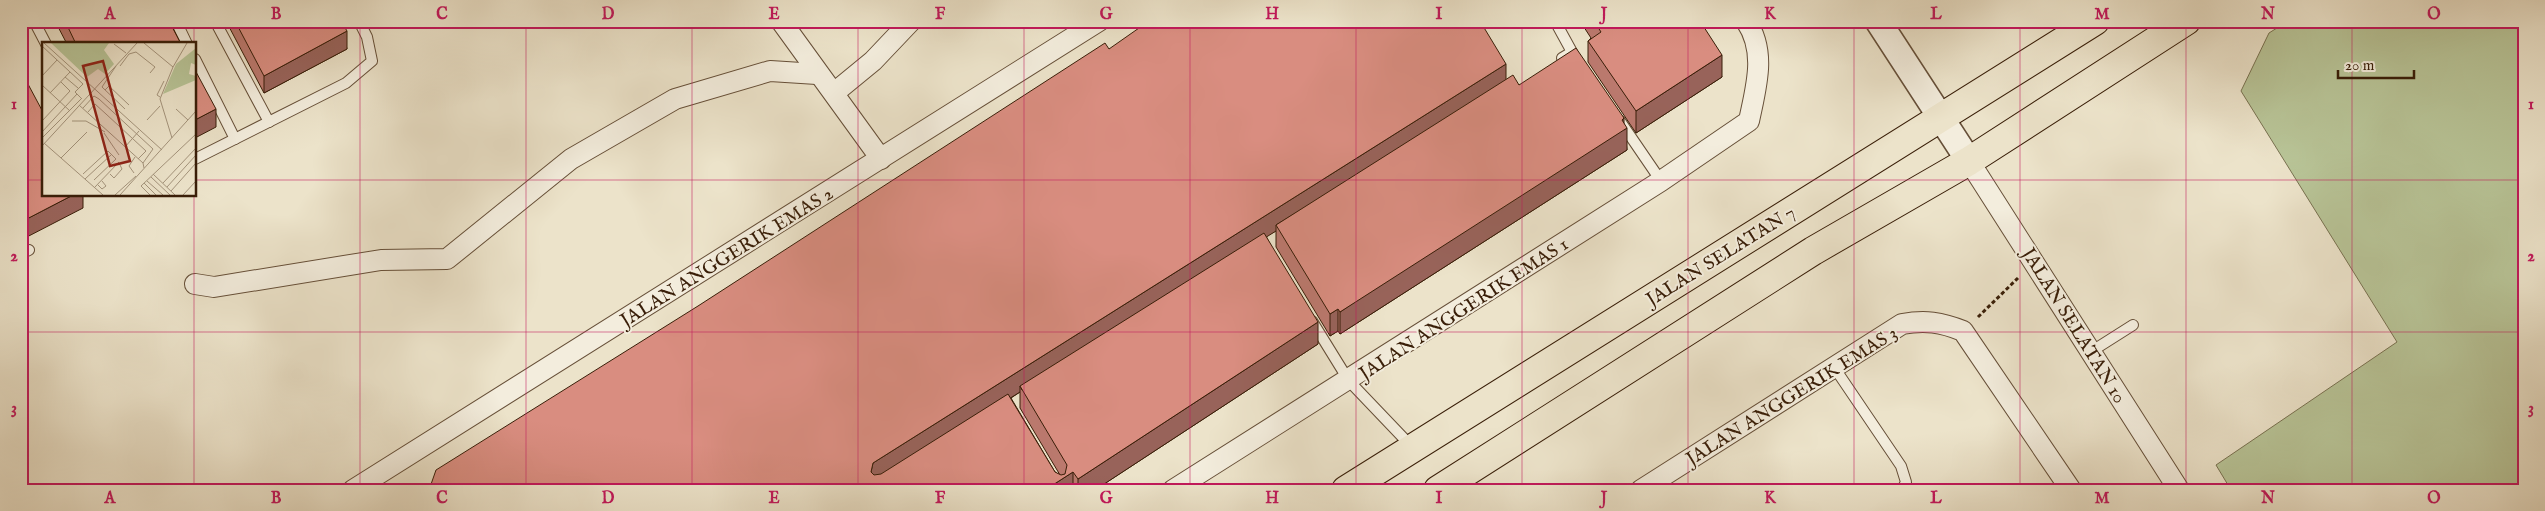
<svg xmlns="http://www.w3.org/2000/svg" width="2545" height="511" font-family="'IM FELL English',serif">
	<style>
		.green { fill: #b8c497; stroke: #787150 }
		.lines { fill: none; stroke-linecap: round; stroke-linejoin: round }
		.service-casing { stroke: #664f38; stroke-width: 12 }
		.minor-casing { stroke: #664f38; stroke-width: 22 }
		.tertiary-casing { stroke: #664f38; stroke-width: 28 }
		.primary-casing { stroke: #391e08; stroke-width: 30 }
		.path { stroke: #391e08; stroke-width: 3; stroke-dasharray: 4 2.5; stroke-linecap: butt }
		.service { stroke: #f3eddd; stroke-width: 10 }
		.minor { stroke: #f3eddd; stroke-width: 20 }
		.tertiary { stroke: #f3eddd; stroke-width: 25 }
		.primary { stroke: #ece3ca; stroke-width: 28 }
		.wall { fill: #bb796e; stroke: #391e08; fill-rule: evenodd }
		.shaded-wall { fill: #98635a; stroke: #391e08 }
		.building { fill: #d98d80; stroke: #391e08 }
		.grid { fill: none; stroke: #c2185b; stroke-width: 1; stroke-opacity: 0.55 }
		.labels { text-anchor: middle; stroke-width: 4; stroke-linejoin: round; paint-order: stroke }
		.street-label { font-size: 19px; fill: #391e08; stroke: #f3eddd }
		.inset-road { fill: none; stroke: #a4947c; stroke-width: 1 }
		.view { fill: #8f2418; fill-opacity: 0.15; stroke: #8f2418; stroke-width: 2.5 }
		.inset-edge { fill: none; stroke: #391e08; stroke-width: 2.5 }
		.neatline { fill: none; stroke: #c2185b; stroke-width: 2 }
		.grid-label { font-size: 16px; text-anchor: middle; font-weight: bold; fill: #c2185b }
	</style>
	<rect width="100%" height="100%" fill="#ece3ca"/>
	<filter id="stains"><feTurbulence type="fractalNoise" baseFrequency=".004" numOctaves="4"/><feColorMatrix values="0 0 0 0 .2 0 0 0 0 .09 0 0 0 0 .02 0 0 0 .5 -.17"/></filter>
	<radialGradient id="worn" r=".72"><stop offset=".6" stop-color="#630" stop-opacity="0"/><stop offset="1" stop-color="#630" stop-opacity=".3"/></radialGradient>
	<!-- green -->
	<polygon class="green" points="2288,21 2524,21 2524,490 2231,490 2216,465 2397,342 2241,91 2269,33"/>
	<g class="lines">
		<!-- service casing -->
		<g class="service-casing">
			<g id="service">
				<polyline points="34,21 46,44"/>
				<polyline points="176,21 187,44"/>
				<polyline points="215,21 269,122"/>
				<polyline points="1555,21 1572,52 1562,58"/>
				<polyline points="195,59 235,139"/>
				<polyline points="1620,121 1661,181"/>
				<polyline points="195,159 346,83 372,61 367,37 359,21"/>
				<polyline points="21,254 29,250"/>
				<polyline points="1312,321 1349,381 1412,447"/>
				<polyline points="2092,351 2133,325"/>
				<polyline points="1834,367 1901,466 1906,482 1902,490"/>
			</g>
		</g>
		<!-- minor casing -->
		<g class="minor-casing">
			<g id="minor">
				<polyline points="781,21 881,159"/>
				<polyline points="834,93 873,61 911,21"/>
				<polyline points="1969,161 2179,490"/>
				<polyline points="195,284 214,287 381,260 447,259 571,159 675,99 770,71 817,74"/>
				<polyline points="353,490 1099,21"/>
				<path d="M1173 490 1661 181 1749 121C1756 87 1767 52 1746 21"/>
				<path d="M1641 490 1902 324C1925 320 1941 322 1963 331L2071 490"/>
			</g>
		</g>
		<!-- tertiary casing -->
		<g class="tertiary-casing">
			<polyline id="tertiary" points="1878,21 1969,161"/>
		</g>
		<!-- primary casing -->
		<g class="primary-casing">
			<g id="primary">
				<polyline points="1346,490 2095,21"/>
				<polyline points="1438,490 1813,251 1969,161 2186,21"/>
			</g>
		</g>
		<!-- path -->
		<polyline class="path" points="1978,317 2018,278"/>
		<!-- service -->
		<use href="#service" class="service"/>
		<!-- minor -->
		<use href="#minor" class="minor"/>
		<!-- tertiary -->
		<use href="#tertiary" class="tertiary"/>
		<!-- primary -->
		<use href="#primary" class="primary"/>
	</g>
	<!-- wall -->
	<g class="wall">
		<polygon points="55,21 169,21 181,44 67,44"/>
		<polygon points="226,21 341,21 347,49 264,93"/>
		<polygon points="1580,21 1700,21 1722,77 1636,133 1588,62 1588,41 1591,38"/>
		<path d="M1109 49 1506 80 1624 124 1627 150 1340 334 1338 331 1330 336 1276 247V231L1266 236 1318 344 1095 490H429ZM1020 392V408L1060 475 1055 472 1011 398Z"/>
	</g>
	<!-- shaded-wall -->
	<g class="shaded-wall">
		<polygon points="347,31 347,49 264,93 264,76"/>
		<polygon points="1722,55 1722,77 1636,133 1636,111"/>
		<polygon points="1506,64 1506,85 1276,225 1276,231 1022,390 1020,386 1020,392 873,484 871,472 873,463"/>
		<polygon points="216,109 216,127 195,138 195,120"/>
		<polygon points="1624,118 1624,130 1627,128 1627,150 1340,334 1340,312"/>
		<polygon points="73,195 83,195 83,208 21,240 21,222"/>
		<polygon points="1338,309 1338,331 1330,336 1330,314"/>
		<polygon points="1318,322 1318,344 1095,490 1078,490 1078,479"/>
		<polygon points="1073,472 1073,490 1045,490"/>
	</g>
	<!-- building -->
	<g class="building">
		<polygon points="65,21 169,21 181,44 76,44"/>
		<polygon points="235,21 341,21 347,31 264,76"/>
		<polygon points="1149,21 1480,21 1506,64 873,463 871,472 874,475 881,474 1008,394 1055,472 1061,475 1065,474 1067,465 1020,386 1264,233 1318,322 1078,479 1073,472 1045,490 429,490 436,470 698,306 1105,43 1109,49"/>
		<polygon points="1594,21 1700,21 1722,55 1636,111 1588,41 1601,32"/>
		<polygon points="1576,48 1624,118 1622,120 1627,128 1340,312 1338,309 1330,314 1276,225 1513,75 1519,85"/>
		<polygon points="195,70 216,109 195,120"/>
		<polygon points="21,71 44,114 44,195 73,195 21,222"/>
	</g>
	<!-- grid -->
	<path class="grid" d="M194 21V44M360 21V490M526 21V490M692 21V490M858 21V490M1024 21V490M1190 21V490M1356 21V490M1522 21V490M1688 21V490M1854 21V490M2020 21V490M2186 21V490M2352 21V490M21 180H44M195 180H2524M194 195V490M21 332H2524"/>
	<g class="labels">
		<!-- street labels -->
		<g class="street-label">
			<text transform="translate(1720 255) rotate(-32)" y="7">JALAN SELATAN 7</text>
			<text transform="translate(726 256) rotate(-32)" y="7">JALAN ANGGERIK EMAS 2</text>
			<text transform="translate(1463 308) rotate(-33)" y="7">JALAN ANGGERIK EMAS 1</text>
			<text transform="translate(2075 325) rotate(58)" y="7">JALAN SELATAN 10</text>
			<text transform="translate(1791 395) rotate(-32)" y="7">JALAN ANGGERIK EMAS 3</text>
		</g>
	</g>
	<!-- overview -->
	<g transform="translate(42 42)">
		<rect width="154" height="154" fill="#ece3ca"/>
		<path d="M9 1H67L62 8 72 22 63 32 56 27 45 35ZM154 6V23L149 21 147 32 154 34V38L121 52 134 22Z" fill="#b8c497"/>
		<path class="inset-road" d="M2 1 120 108M102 1 131 25M72 2 84 11M0 4 41 42M74 24 60 45 83 67M78 24 87 12 94 10 113 25 108 31M0 34 15 18M23 35 36 46M0 43 28 69M63 48 67 44 87 63M8 51 28 30M118 55 115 53 122 39M39 56 33 50 41 42M37 63 101 121 102 126M41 66 52 54 57 57 111 107 101 121M134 67 146 78M46 70 53 62 64 72 104 109 96 117M105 78 118 64M0 79 28 49 19 40M30 79H44L63 90M0 90 35 52M62 91 77 113M0 96 40 56M130 96 118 57 131 25 145 1M2 101 61 153M0 104 95 1M83 105 97 89M19 116 45 90M92 131 87 124 93 115M41 132 66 109 74 117 52 138M68 132 72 136 80 127 78 123M111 132 133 153M109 135 128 153M43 137 69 113M105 139 121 153M102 141 114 153M121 141 154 106M56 143 60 147 64 144 60 139M125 145 154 113M52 146 77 120M129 149 154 121M73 153 94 134M78 153 154 69M108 153 99 144 154 92M141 153 154 139"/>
		<path class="view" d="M61 19 88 119 68 124 41 24Z"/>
		<rect width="154" height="154" class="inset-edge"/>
	</g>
	<!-- margin -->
	<rect width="2545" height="511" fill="none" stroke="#ece3ca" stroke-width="55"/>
	<!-- scale -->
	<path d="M2338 70v8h76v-8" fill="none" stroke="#391e08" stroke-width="2.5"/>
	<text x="2345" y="70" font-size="15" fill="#391e08" stroke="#f3eddd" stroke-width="4" paint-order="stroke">20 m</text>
	<rect x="28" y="28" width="2490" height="456" class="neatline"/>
	<g class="grid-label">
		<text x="110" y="19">A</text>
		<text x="276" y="19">B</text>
		<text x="442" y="19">C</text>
		<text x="608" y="19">D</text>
		<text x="774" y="19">E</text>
		<text x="940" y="19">F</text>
		<text x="1106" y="19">G</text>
		<text x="1272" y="19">H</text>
		<text x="1439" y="19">I</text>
		<text x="1604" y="19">J</text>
		<text x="1770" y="19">K</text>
		<text x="1936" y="19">L</text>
		<text x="2102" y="19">M</text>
		<text x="2268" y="19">N</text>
		<text x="2434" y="19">O</text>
		<text x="14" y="109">1</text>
		<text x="2531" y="109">1</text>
		<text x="14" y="261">2</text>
		<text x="2531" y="261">2</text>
		<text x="14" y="413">3</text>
		<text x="2531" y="413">3</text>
		<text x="110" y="503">A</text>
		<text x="276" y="503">B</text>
		<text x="442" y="503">C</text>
		<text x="608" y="503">D</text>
		<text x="774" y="503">E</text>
		<text x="940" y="503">F</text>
		<text x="1106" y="503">G</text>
		<text x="1272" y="503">H</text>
		<text x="1439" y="503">I</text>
		<text x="1604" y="503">J</text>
		<text x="1770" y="503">K</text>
		<text x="1936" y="503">L</text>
		<text x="2102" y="503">M</text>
		<text x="2268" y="503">N</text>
		<text x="2434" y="503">O</text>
	</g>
	<rect width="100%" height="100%" filter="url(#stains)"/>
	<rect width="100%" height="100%" fill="url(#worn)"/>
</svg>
